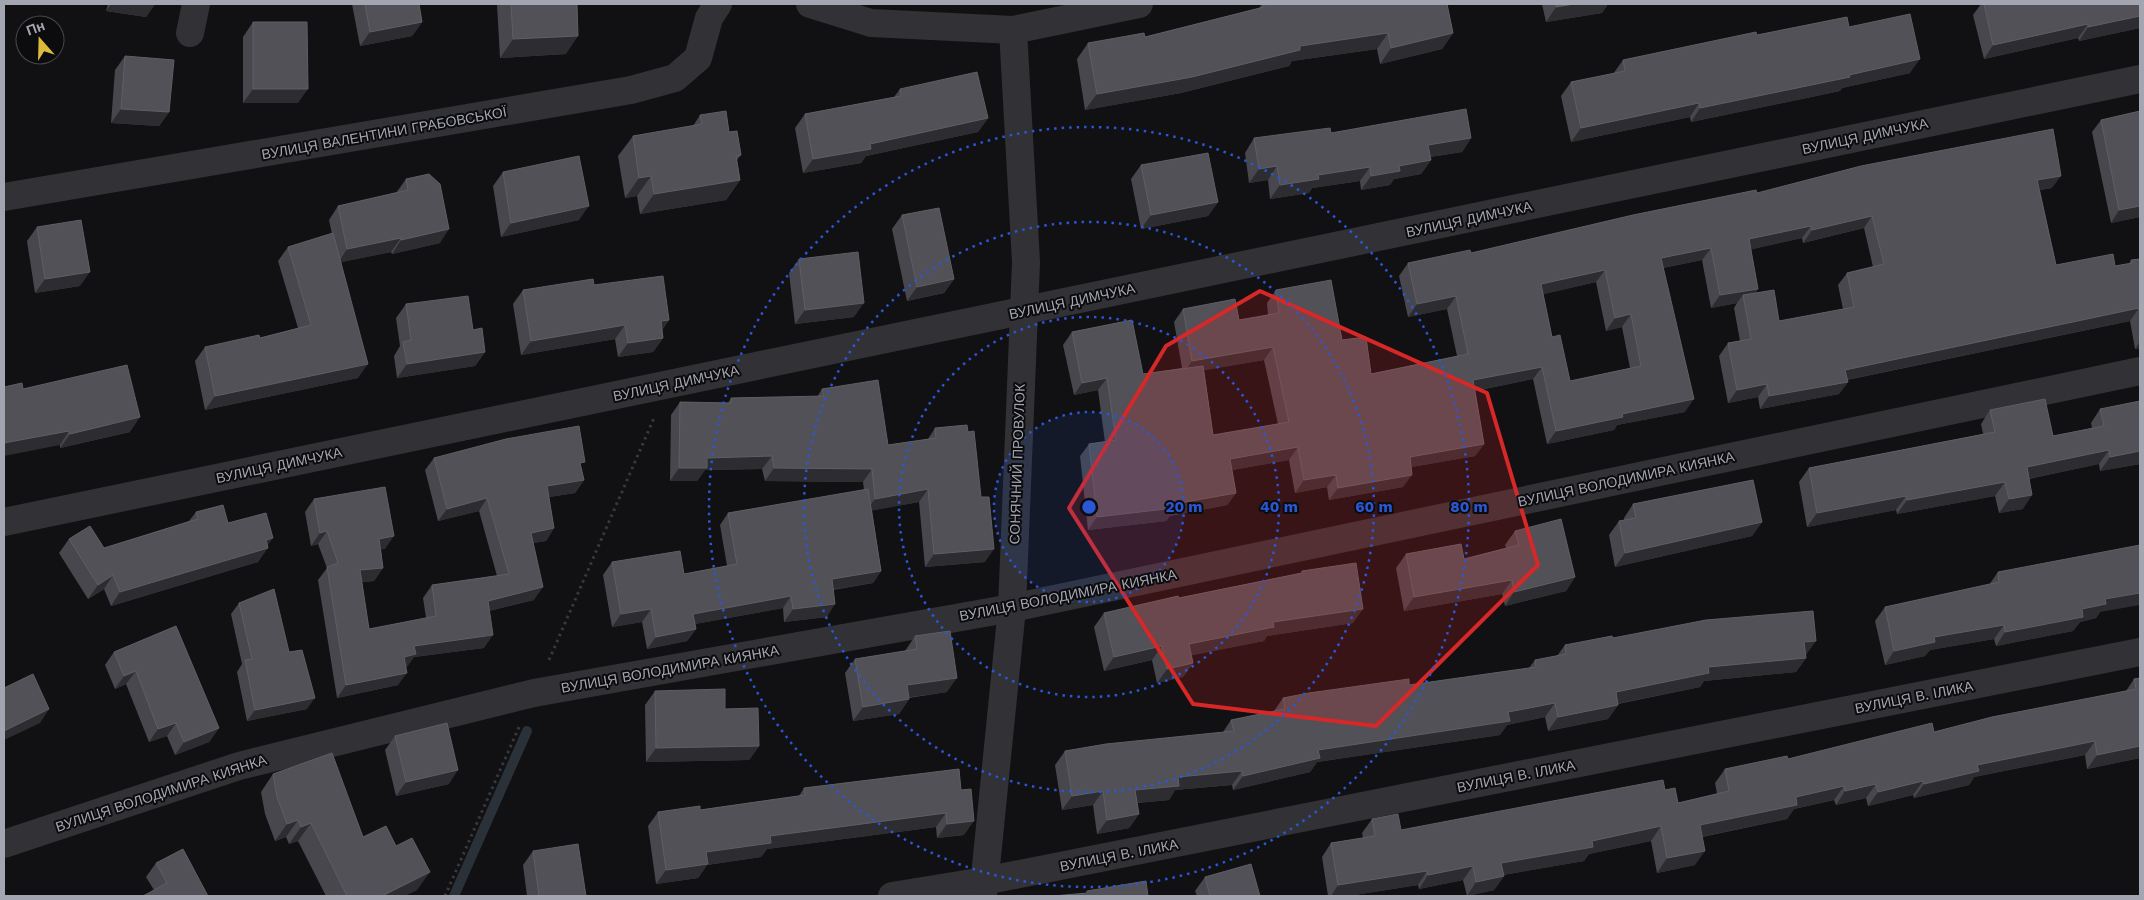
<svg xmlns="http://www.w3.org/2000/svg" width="2144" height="900" font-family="'Work Sans',sans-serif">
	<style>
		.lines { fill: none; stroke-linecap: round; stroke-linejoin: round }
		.stream { stroke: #2b3139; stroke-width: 10 }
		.path { stroke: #38393d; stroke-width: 3; stroke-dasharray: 2.5 4; stroke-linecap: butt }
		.minor { stroke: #323236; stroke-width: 28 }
		.wall { fill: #47474d; fill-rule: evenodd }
		.shaded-wall { fill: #2d2d31 }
		.building { fill: #515157; stroke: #5e5f65; fill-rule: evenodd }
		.marked { fill: #d62828; fill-opacity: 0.2; stroke: #d62828; stroke-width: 4; stroke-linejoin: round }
		.ring { fill: none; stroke: #2a57d4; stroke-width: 2.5; stroke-dasharray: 2.5 5 }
		.labels { text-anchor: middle; stroke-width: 4; stroke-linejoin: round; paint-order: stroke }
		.street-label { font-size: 14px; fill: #a3a6b1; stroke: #0c0b0d }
		.centre { fill: #2a57d4; stroke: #0c0b0d; stroke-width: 2.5 }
		.ring-label { font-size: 15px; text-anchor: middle; font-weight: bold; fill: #2a57d4; stroke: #0c0b0d; stroke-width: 4; stroke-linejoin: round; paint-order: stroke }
	</style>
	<rect width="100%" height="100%" fill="#111012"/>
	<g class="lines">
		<!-- stream -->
		<polyline class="stream" points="454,896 527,731"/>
		<!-- path -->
		<g class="path">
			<polyline points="549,660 654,418"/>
			<polyline points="445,896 519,727"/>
		</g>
		<!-- minor -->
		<g class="minor">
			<polyline points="810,4 871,23 1013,30 1139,4"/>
			<polyline points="190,33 196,4"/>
			<polyline points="4,197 631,90 675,78 698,58 709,18 718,4"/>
			<polyline points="4,522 2140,79"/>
			<polyline points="4,844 239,766 534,693 1012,608 2140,371"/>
			<polyline points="892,896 984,881 2140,652"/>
			<polyline points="983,896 1012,608 1026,262 1013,30"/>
		</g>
	</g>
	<!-- wall -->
	<g class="wall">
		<polygon points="108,4 155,4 146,17 106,11"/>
		<polygon points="352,4 419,4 422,22 412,36 360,46"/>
		<polygon points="497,4 577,4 566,54 500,58"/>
		<polygon points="1262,4 1447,4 1453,33 1442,49 1380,64 1377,49 1292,61 1289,66 1181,93 1085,110 1077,59 1088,43 1145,37 1259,8"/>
		<polygon points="1542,4 1608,4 1602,13 1546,22"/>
		<polygon points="1981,4 2140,4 2140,28 2079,41 2078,38 1984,59 1973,15"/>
		<polygon points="253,22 298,103 243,103 243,37"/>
		<polygon points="1849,27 1910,73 1842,88 1840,91 1691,122 1690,117 1571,142 1561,96 1571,82 1613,74 1623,60 1757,35"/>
		<polygon points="125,56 169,112 159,126 111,123 115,70"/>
		<polygon points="900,89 988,118 978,132 866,156 861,163 803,173 795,128 805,114 894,97"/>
		<polygon points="700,115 729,132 741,155 737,160 740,180 726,200 640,214 637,196 625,198 618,156 633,136 693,126"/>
		<polygon points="2101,120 2140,217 2111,223 2092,132"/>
		<polygon points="1331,133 1471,138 1462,152 1430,157 1431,160 1421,174 1394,179 1390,185 1361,190 1360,181 1312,188 1309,193 1270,199 1268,180 1249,183 1245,153 1254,138"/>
		<polygon points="1141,165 1218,202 1208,216 1141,229 1131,179"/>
		<polygon points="503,172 579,220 501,237 493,186"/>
		<polygon points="406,179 440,243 392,254 391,252 341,262 358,378 205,410 195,361 205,347 260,338 298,328 278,261 288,247 332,234 329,220 338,206 396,193"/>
		<path d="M2052 188 2040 190 2056 265 2115 266 2129 264 2131 260 2140 259V348L2135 349 2130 321 1847 380 1848 382 1839 394 1760 409 1758 397 1728 403 1719 356 1728 343 1740 341 1734 308 1737 303 1711 308 1702 260 1663 268 1685 412 1617 425 1614 430 1547 444 1533 379 1475 391 1484 444 1475 456 1411 467 1403 487 1329 500 1327 487 1295 493 1289 460 1232 470 1236 493 1227 505 1170 516 1166 521 1088 530 1080 456 1089 444 1105 442 1098 390 1074 395 1063 345 1072 332 1143 374 1182 368 1174 322 1183 309 1239 320 1268 315 1267 303 1276 290 1342 340 1371 374 1457 356 1447 309 1408 317 1399 276 1408 263 1471 253 1757 193ZM1864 228 1873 267 1847 273 1838 285 1843 309 1779 321 1755 293 1758 289 1751 249 1802 238 1803 243ZM1596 282 1606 331 1622 327 1630 368 1570 381 1552 337 1543 294ZM1264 360 1278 424 1213 435 1204 370Z"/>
		<polygon points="902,215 954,279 944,293 907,301 892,229"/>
		<polygon points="37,227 80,286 35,293 27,241"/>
		<polygon points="799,259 854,317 795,324 789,273"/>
		<polygon points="594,285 669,320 662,330 663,338 653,352 618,357 615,339 521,355 513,304 523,290"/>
		<polygon points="406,304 473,330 485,352 475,366 397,378 394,356 400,346 396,318"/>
		<polygon points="23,389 130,432 60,448 60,445"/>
		<polygon points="822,389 888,445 928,439 935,428 985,562 925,567 919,502 872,510 881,571 873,583 833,590 827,617 784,622 783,608 695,624 696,629 687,641 647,649 642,622 612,627 603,575 612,562 684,574 727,566 720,525 728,513 864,490 863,482 765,481 762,469 705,470 697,481 670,481 671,415 680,402 728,403 731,398 817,397"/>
		<polygon points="2100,409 2140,464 2100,471 2099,464 2029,479 2023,509 1999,513 1995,496 1897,514 1896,510 1807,527 1799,482 1809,468 1983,434 1981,424 1990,410 2053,436 2092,428 2091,423"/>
		<polygon points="434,458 581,467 584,480 575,493 549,497 554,528 546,541 533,543 534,600 489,611 484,648 414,657 406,667 398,685 337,698 318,580 327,568 318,544 311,546 305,512 314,499 385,549 381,549 383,568 374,581 362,582 369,629 426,618 423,598 432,585 497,576 479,511 438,521 425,470"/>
		<polygon points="1633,504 1762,522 1752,536 1615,567 1609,535 1619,521 1624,520 1624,518"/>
		<polygon points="196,512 228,523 268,546 258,562 111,606 104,589 88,599 59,553 69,539 104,548 189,521"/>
		<polygon points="1515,531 1575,577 1566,591 1505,606 1502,594 1404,611 1396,568 1406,554 1464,559 1506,548 1505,545"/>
		<polygon points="1302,571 1353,623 1267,636 1264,641 1191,655 1193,663 1183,677 1157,683 1152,660 1104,671 1094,627 1104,613 1301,573"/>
		<polygon points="1998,572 2100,612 2096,618 2080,622 2073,631 1996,646 1994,639 1930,650 1925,656 1885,665 1875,621 1885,607 1989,585"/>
		<polygon points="239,603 307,709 247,721 237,672 242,664 231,614"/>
		<polygon points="915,636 947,692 909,698 909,699 899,714 853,721 845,673 855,659 905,651"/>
		<polygon points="1613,638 1806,655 1805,655 1806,658 1796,672 1704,681 1700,687 1618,704 1618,705 1608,719 1548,731 1545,717 1507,725 1500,735 1317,762 1310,772 1233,790 1232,785 1175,790 1169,800 1137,803 1139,814 1129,828 1097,834 1093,805 1062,810 1055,765 1065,751 1223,732 1231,720 1274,711 1283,698 1409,685 1529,668 1535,660 1557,656 1565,645"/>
		<polygon points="114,652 219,728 209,742 175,755 167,736 149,742 126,684 115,689 105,665"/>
		<polygon points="2140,678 2140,758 2087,769 2085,755 1974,777 1969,785 1914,798 1913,795 1868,806 1866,798 1836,805 1834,800 1794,809 1787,819 1702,837 1695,865 1657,873 1651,841 1589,854 1584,861 1503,875 1504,876 1494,890 1467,896 1463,880 1419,889 1418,885 1348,896 1328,896 1322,857 1331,843 1363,838 1362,833 1372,819 1401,830 1665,790 1678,803 1717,794 1715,783 1725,769 1788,759 1934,732 2126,691 2134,679"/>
		<polygon points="655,691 759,746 749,760 646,762 645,705"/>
		<polygon points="395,736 449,784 396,796 385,750"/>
		<polygon points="959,769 964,835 937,838 936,827 767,849 761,857 707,865 698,878 656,884 648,826 658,812 700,810 799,796 804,788"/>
		<polygon points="273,774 363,837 417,890 404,896 326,896 298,841 289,844 286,837 275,841 265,814 261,792"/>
		<polygon points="533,851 586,896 527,896 523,865"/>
		<polygon points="156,863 208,896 154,890 146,877"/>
		<polygon points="1205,877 1260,896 1197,896 1195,891"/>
	</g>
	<!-- shaded-wall -->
	<g class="shaded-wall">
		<polygon points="111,4 155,4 146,17 106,11"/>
		<polygon points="1574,4 1608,4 1602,13 1546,22 1556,7"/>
		<polygon points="2140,16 2140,28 2079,41 2088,27"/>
		<polygon points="422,22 412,36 360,46 370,32"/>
		<polygon points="2088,24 2078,38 1984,59 1993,45"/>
		<polygon points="1388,33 1377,49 1292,61 1289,66 1181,93 1085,110 1097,94 1300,46"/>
		<polygon points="1453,33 1442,49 1380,64 1391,48"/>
		<polygon points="578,36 566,54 500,58 513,39"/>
		<polygon points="1920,59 1910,73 1842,88 1840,91 1691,122 1700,108"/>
		<polygon points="253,89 308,89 298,103 243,103"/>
		<polygon points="1699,103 1690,117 1571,142 1581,128"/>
		<polygon points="121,109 169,112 159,126 111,123"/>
		<polygon points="988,118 978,132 866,156 861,163 803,173 813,159 870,144"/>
		<polygon points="1471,138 1462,152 1418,159 1428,145"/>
		<polygon points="1431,160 1421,174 1394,179 1390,185 1361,190 1371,176 1399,166"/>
		<polygon points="1277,166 1268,180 1249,183 1259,169"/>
		<polygon points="1370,167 1360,181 1312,188 1309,193 1270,199 1280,185 1318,175"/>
		<polygon points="651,176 637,196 625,198 639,178"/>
		<polygon points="2061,176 2052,188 2029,192 2037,180"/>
		<polygon points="740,180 726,200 640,214 654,194"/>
		<polygon points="1218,202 1208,216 1141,229 1151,215"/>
		<polygon points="589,206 579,220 501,237 511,223"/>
		<polygon points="2140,206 2140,217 2111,223 2119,210"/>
		<polygon points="1872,216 1864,228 1803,243 1812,230"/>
		<polygon points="1811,226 1802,238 1741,252 1749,239"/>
		<polygon points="449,229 440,243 392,254 401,240"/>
		<polygon points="401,238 391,252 338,263 347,249"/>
		<polygon points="1711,248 1702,260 1652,270 1661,258"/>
		<polygon points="1605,270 1596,282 1532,297 1541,284"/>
		<polygon points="90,272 80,286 35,293 45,279"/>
		<polygon points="954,279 944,293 907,301 917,287"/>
		<polygon points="1758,289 1750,301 1743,295 1737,303 1711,308 1720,295"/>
		<polygon points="1456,296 1447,309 1408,317 1417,304"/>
		<polygon points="864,303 854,317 795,324 805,310"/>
		<polygon points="2139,308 2130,321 1836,382 1845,370"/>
		<polygon points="1631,314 1622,327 1606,331 1615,318"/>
		<polygon points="669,320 659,334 661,321"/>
		<polygon points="625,325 615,339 521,355 531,341"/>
		<polygon points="663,338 653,352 618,357 628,343"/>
		<polygon points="2140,341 2140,348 2135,349"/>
		<polygon points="1273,347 1264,360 1183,374 1192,361"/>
		<polygon points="485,352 475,366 397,378 407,364"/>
		<polygon points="368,364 358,378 205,410 215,396"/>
		<polygon points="1542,367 1533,379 1464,393 1473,380"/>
		<polygon points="1107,378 1098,390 1074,395 1082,383"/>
		<polygon points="1848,382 1839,394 1760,409 1769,396"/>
		<polygon points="1767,384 1758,397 1728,403 1737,390"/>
		<polygon points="1694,399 1685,412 1617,425 1614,430 1547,444 1556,431 1622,414"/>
		<polygon points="140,417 130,432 60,448 70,434"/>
		<polygon points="69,431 60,445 4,456 4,443"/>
		<polygon points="1484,444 1475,456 1401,469 1410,457"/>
		<polygon points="1298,447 1289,460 1221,472 1230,459"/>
		<polygon points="2109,450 2099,464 2017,481 2027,467"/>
		<polygon points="2140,451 2140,464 2100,471 2110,457"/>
		<polygon points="772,456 762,469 705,470 697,481 670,481 679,468 707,458"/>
		<polygon points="774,468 872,469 863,482 765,481"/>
		<polygon points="1336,475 1327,487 1295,493 1304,480"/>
		<polygon points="1412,475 1403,487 1329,500 1338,488"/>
		<polygon points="584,480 575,493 538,499 547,486"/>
		<polygon points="2005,482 1995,496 1897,514 1907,500"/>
		<polygon points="928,489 919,502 865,512 875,499"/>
		<polygon points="1236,493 1227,505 1170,516 1166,521 1088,530 1097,517 1174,504"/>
		<polygon points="2032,495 2023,509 1999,513 2009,499"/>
		<polygon points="1906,496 1896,510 1807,527 1817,513"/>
		<polygon points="487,498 479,511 438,521 447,509"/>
		<polygon points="1762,522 1752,536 1615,567 1625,553"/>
		<polygon points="554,528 546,541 522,545 531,533"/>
		<polygon points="327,531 318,544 311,546 320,533"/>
		<polygon points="394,536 385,549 371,551 379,539"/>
		<polygon points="273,538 265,549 268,548 258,562 111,606 120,592"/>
		<polygon points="994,549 985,562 925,567 934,554"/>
		<polygon points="383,568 374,581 351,583 360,570"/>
		<polygon points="881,571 873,583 823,591 832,579"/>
		<polygon points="113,575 104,589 88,599 98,585"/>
		<polygon points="1575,577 1566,591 1505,606 1514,592"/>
		<polygon points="1512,580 1502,594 1404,611 1414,597"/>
		<polygon points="543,587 534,600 479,613 488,601"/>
		<polygon points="2140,593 2140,605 2100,612 2096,618 2080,622 2073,631 1996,646 2005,632 2082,609 2105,599"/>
		<polygon points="791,596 783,608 684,626 693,614"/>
		<polygon points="835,604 827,617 784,622 793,609"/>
		<polygon points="651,609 642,622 612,627 621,614"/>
		<polygon points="1363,609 1353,623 1267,636 1264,641 1179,658 1189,644 1273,622"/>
		<polygon points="2004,625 1994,639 1930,650 1925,656 1885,665 1894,651 1934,637"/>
		<polygon points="696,629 687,641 647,649 656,637"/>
		<polygon points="493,635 484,648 414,657 407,667 395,670 404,657 414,646"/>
		<polygon points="1816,641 1806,655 1794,656 1804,642"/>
		<polygon points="1162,646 1152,660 1104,671 1114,657"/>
		<polygon points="1806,658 1796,672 1704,681 1700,687 1606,706 1616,692 1708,667"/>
		<polygon points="1193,663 1183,677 1157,683 1167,669"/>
		<polygon points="136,671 126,684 115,689 124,676"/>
		<polygon points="407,673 398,685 337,698 346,685"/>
		<polygon points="957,678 947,692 897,699 907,685"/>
		<polygon points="315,698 307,709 247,721 255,710"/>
		<polygon points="909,699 899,714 853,721 863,707"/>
		<polygon points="1555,703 1545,717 1507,725 1500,735 1317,762 1310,772 1233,790 1243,776 1318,750"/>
		<polygon points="1618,705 1608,719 1548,731 1558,717"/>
		<polygon points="49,709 40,723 4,740 4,731"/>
		<polygon points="176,723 167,736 149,742 158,729"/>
		<polygon points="219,728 209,742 175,755 184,742"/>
		<polygon points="2095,741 2085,755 1974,777 1969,785 1914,798 1924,784 1977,765"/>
		<polygon points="759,746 749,760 646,762 656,748"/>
		<polygon points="2140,746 2140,758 2087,769 2097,755"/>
		<polygon points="458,770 449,784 396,796 406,782"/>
		<polygon points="1242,771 1232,785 1175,790 1169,800 1125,804 1135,790 1178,777"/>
		<polygon points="1923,781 1913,795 1868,806 1878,792"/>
		<polygon points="1876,784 1866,798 1836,805 1845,791"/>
		<polygon points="1844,786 1834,800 1794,809 1787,819 1690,839 1700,825 1796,797"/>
		<polygon points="1103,791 1093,805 1062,810 1072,796"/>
		<polygon points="946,813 936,827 767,849 761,857 707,865 698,878 656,884 666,870 706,852 770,836"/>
		<polygon points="1139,814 1129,828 1097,834 1107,820"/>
		<polygon points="298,820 286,837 275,841 287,824"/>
		<polygon points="974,821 964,835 937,838 947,824"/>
		<polygon points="311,823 298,841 289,844 301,827"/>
		<polygon points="1661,826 1651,841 1589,854 1584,861 1491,877 1501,863 1592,841"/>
		<polygon points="1705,851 1695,865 1657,873 1667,858"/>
		<polygon points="1473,866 1463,880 1419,889 1428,875"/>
		<polygon points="1427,871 1418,885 1348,896 1331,896 1338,885"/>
		<polygon points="430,872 417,890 404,896 382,896"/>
		<polygon points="1504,876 1494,890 1467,896 1476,882"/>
	</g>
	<!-- building -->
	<g class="building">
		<polygon points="365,4 419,4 422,22 370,32"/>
		<polygon points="511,4 577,4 578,36 513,39"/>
		<polygon points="1263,4 1447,4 1453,33 1391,48 1388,33 1300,46 1300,50 1192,77 1097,94 1088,43 1144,33 1145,37 1264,7"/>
		<polygon points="1556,4 1574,4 1556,7"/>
		<polygon points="1984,4 2140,4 2140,16 2088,27 2088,24 1993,45"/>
		<polygon points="1910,14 1920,59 1849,75 1850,77 1700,108 1699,103 1581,128 1571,82 1625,71 1623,60 1756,32 1757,35 1847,17 1849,27"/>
		<polygon points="253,22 307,22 308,89 253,89"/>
		<polygon points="125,56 174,60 169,112 121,109"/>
		<polygon points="977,72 988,118 870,144 871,149 813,159 805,114 901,96 900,89"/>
		<polygon points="1466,109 1471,138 1428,145 1431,160 1399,166 1400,171 1371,176 1370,167 1318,175 1319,179 1280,185 1277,166 1259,169 1254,138 1330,128 1331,133"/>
		<polygon points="726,111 729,132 737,131 741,155 736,156 740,180 654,194 651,176 639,178 633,136 702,124 700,115"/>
		<polygon points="2140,111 2140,206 2119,210 2101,120"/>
		<path d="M2053 129 2061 176 2037 180 2056 265 2113 254 2115 266 2132 263 2131 260 2140 259V314L2139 308 1845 370 1848 382 1769 396 1767 384 1737 390 1728 343 1751 339 1743 295 1774 290 1779 321 1854 307 1847 273 1884 264 1872 216 1812 230 1811 226 1749 239 1758 289 1720 295 1711 248 1661 258 1694 399 1622 414 1623 417 1556 431 1542 367 1473 380 1484 444 1410 457 1412 475 1338 488 1336 475 1304 480 1298 447 1230 459 1236 493 1174 504 1175 508 1097 517 1089 444 1116 440 1107 378 1082 383 1072 332 1132 320 1143 374 1203 366 1213 435 1289 422 1273 347 1192 361 1183 309 1235 299 1239 320 1279 313 1276 290 1331 280 1342 340 1366 337 1371 374 1468 354 1456 296 1417 304 1408 263 1470 250 1471 253 1633 215 1756 190 1757 193 1861 166ZM1605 270 1615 318 1631 314 1641 366 1570 381 1560 335 1552 337 1541 284Z"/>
		<polygon points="1208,153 1218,202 1151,215 1141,165"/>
		<polygon points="579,156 589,206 511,223 503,172"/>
		<polygon points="429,174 440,184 449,229 401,240 401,238 347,249 338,206 408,190 406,179"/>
		<polygon points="939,208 954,279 917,287 902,215"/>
		<polygon points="81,220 90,272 45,279 37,227"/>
		<polygon points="333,233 368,364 215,396 205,347 259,335 260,338 311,325 288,247"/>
		<polygon points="858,252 864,303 805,310 799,259"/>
		<polygon points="663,276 669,320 661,321 663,338 628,343 625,325 531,341 523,290 593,279 594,285"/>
		<polygon points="468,296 473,330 482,328 485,352 407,364 403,342 411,340 406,304"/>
		<polygon points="127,365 140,417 70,434 69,431 4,443 4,387 22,383 23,389"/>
		<polygon points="878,380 888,445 936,438 935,428 967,425 968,432 974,431 981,497 989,497 994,549 934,554 928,489 875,499 872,469 774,468 772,456 707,458 707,468 679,468 680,402 731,403 731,398 824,396 822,389"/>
		<polygon points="2045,399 2053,436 2104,426 2100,409 2140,401 2140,451 2110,457 2109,450 2027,467 2032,495 2009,499 2005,482 1907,500 1906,496 1817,513 1809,468 1995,432 1990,410"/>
		<polygon points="579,426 585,462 580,463 584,480 547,486 554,528 531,533 543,587 488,601 493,635 414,646 416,654 404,657 407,673 346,685 327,567 338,563 327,531 320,533 314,499 385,487 394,536 379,539 383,568 360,570 369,629 436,616 432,585 509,574 487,498 447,509 434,458 506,439"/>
		<polygon points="1753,480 1762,522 1625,553 1619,521 1636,518 1633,504"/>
		<polygon points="868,489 881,571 832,579 835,604 793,609 791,596 693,614 696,629 656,637 651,609 621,614 612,562 680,551 684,574 737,564 728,513"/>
		<polygon points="223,505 228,523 266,513 273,538 266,540 268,548 120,592 113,575 98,585 69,539 90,526 104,548 198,519 196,512"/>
		<polygon points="1561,519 1575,577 1514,592 1512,580 1414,597 1406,554 1461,544 1464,559 1519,545 1515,531"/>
		<polygon points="2140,545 2140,593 2105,599 2106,604 2082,609 2083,617 2005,632 2004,625 1934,637 1935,642 1894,651 1885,607 1999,582 1998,572"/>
		<polygon points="1356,563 1363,609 1273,622 1274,627 1189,644 1193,663 1167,669 1162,646 1114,657 1104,613 1178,596 1179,598 1302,573 1302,571"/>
		<polygon points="274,589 289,652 302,650 315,698 255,710 245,660 252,659 239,603"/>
		<polygon points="1813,611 1816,641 1804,642 1806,658 1708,667 1709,673 1616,692 1618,705 1558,717 1555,703 1508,712 1510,721 1318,750 1320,758 1243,776 1242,771 1178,777 1179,786 1135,790 1139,814 1107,820 1103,791 1072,796 1065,751 1106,744 1234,731 1231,720 1285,709 1283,698 1309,693 1409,679 1409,685 1536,667 1535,660 1566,654 1565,645 1612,636 1613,638 1706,620"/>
		<polygon points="176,626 219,728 184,742 176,723 158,729 136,671 124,676 114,652"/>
		<polygon points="950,631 957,678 907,685 909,699 863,707 855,659 917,649 915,636"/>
		<polygon points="33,674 49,709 4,731 4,688"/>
		<polygon points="2140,678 2140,746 2097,755 2095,741 1977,765 1979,771 1924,784 1923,781 1878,792 1876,784 1845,791 1844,786 1796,797 1797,805 1700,825 1705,851 1667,858 1661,826 1592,841 1593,847 1501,863 1504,876 1476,882 1473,866 1428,875 1427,871 1338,885 1331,843 1375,836 1372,819 1398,814 1401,830 1663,780 1665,790 1675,788 1678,803 1729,791 1725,769 1787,756 1788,759 1932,723 1934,732 1992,717 2136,689 2134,679"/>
		<polygon points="725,689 725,709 758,708 759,746 656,748 655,691"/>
		<polygon points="447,723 458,770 406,782 395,736"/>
		<polygon points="332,753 363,837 386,826 396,846 412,838 430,872 382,896 347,896 311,823 301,827 298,820 287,824 277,797 273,774"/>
		<polygon points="959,769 961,790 971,789 974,821 947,824 946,813 770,836 771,843 706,852 708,864 666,870 658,812 700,806 700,810 805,795 804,788"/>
		<polygon points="578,844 586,896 539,896 533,851"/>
		<polygon points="183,849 208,896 143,896 167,883 156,863"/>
		<polygon points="1251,864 1260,896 1210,896 1205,877"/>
		<polygon points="1146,881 1148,896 1053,896 1087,893 1087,891"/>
	</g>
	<!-- marked area -->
	<path class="marked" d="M1260 291 1487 393 1538 565 1376 726 1193 704 1069 508 1166 346Z"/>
	<!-- distance rings -->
	<circle cx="1089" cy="507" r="95" fill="#2a57d4" fill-opacity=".12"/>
	<g class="ring">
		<circle cx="1089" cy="507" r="95"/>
		<circle cx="1089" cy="507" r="190"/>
		<circle cx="1089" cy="507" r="285"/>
		<circle cx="1089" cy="507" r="380"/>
	</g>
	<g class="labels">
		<!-- street labels -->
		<g class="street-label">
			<text transform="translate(384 133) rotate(-10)" y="5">ВУЛИЦЯ ВАЛЕНТИНИ ГРАБОВСЬКОЇ</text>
			<text transform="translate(1865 136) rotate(-12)" y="5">ВУЛИЦЯ ДИМЧУКА</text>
			<text transform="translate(1469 219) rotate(-12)" y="5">ВУЛИЦЯ ДИМЧУКА</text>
			<text transform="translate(1072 301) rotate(-12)" y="5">ВУЛИЦЯ ДИМЧУКА</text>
			<text transform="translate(676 383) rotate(-12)" y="5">ВУЛИЦЯ ДИМЧУКА</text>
			<text transform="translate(1017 464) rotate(-88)" y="5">СОНЯЧНИЙ ПРОВУЛОК</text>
			<text transform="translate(279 465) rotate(-12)" y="5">ВУЛИЦЯ ДИМЧУКА</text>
			<text transform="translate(1626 479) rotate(-12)" y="5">ВУЛИЦЯ ВОЛОДИМИРА КИЯНКА</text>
			<text transform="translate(1068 595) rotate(-11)" y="5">ВУЛИЦЯ ВОЛОДИМИРА КИЯНКА</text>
			<text transform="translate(670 669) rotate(-10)" y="5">ВУЛИЦЯ ВОЛОДИМИРА КИЯНКА</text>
			<text transform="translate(1914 697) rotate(-11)" y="5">ВУЛИЦЯ В. ІЛИКА</text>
			<text transform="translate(1516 776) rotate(-11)" y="5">ВУЛИЦЯ В. ІЛИКА</text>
			<text transform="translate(161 793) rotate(-18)" y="5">ВУЛИЦЯ ВОЛОДИМИРА КИЯНКА</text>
			<text transform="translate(1119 855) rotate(-11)" y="5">ВУЛИЦЯ В. ІЛИКА</text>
		</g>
	</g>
	<circle cx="1089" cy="507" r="8" class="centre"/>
	<g class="ring-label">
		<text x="1184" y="512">20 m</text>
		<text x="1279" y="512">40 m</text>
		<text x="1374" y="512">60 m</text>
		<text x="1469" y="512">80 m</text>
	</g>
	<!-- border -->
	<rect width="2144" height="900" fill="none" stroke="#a3a6b1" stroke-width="10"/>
	<!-- north arrow -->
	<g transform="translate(40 40) rotate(340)"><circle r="24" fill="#0c0b0d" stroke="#48494f"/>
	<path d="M0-4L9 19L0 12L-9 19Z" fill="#dcba3e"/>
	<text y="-8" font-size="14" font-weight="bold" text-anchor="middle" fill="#a3a6b1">Пн</text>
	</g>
</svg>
